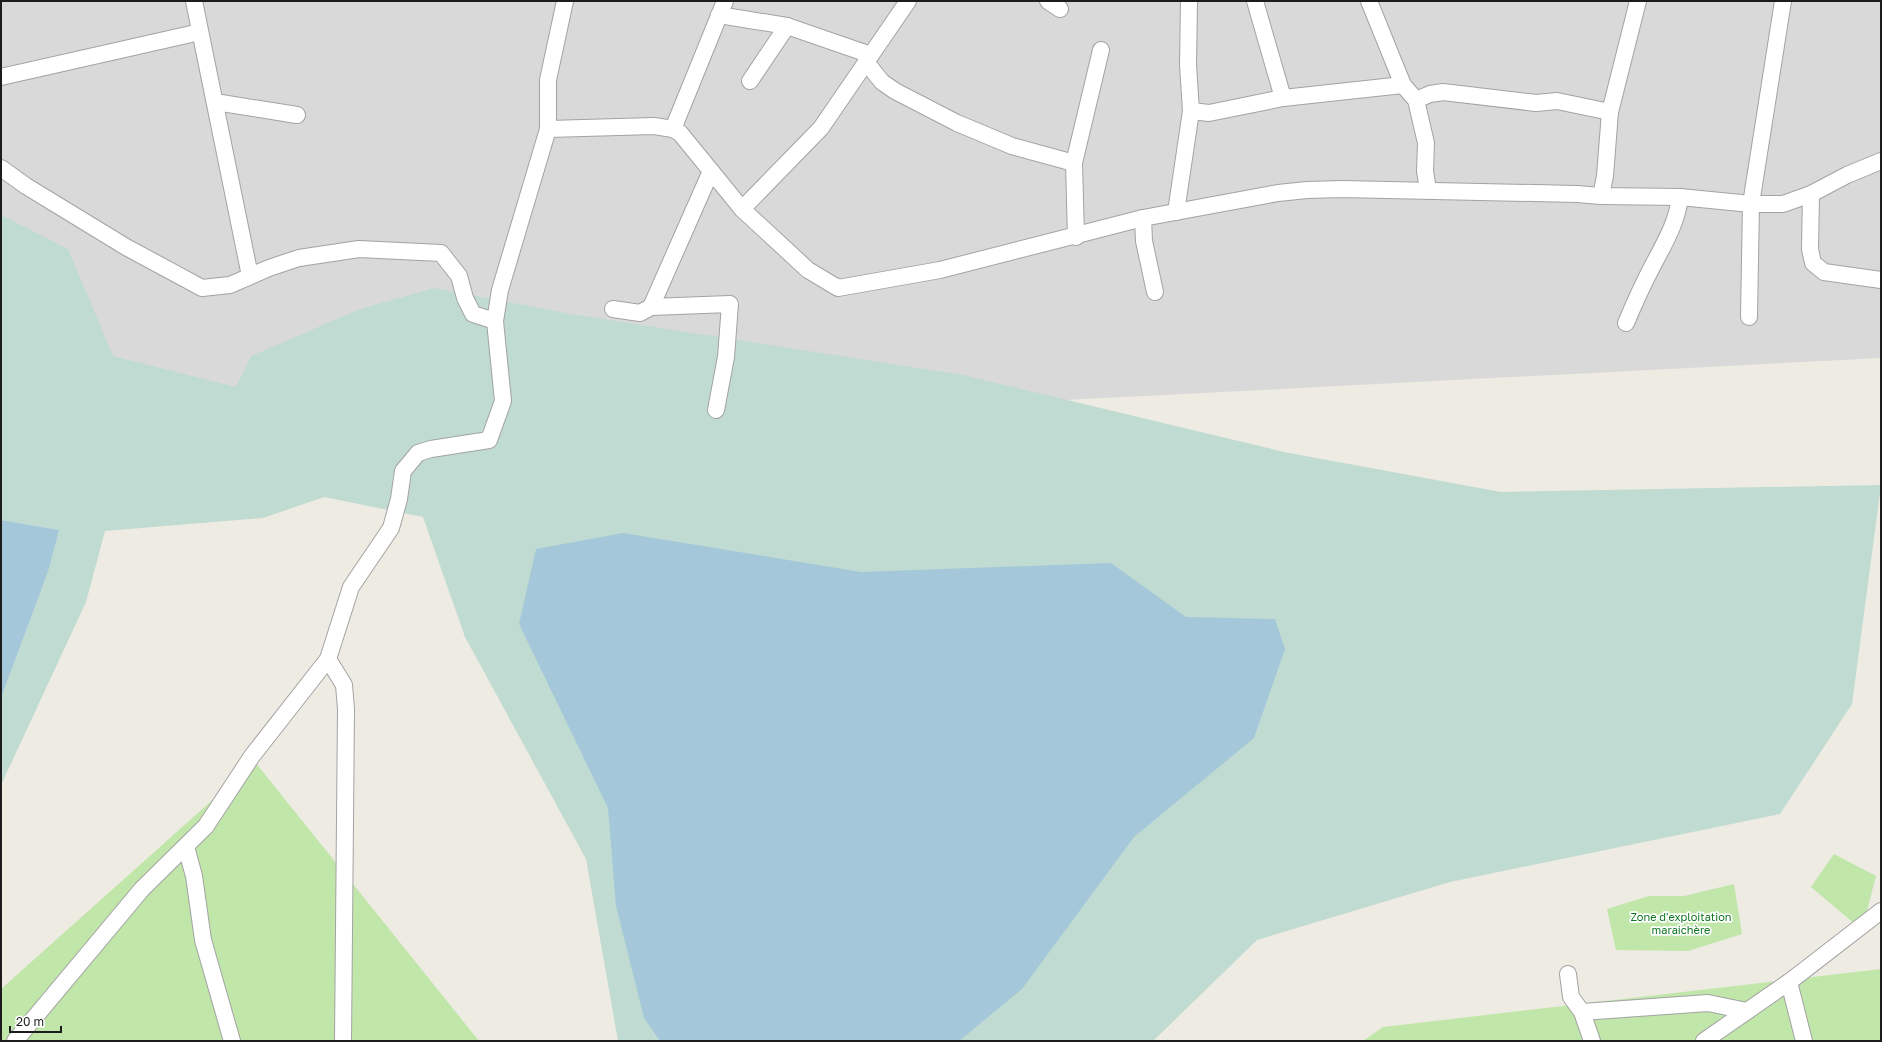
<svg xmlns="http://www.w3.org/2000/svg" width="1882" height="1042" font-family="'Golos Text',sans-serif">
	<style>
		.residential { fill: #dad9d9 }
		.grass { fill: #c1e6aa }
		.wetland { fill: #c0dbd1 }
		.water { fill: #a4c8d9 }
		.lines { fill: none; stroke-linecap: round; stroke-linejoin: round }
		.minor-casing { stroke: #a3a3a3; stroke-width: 18 }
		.minor { stroke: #fff; stroke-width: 16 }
		.labels { text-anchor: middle; stroke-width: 3.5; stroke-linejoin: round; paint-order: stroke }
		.park-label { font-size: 11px; fill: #107523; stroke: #fff }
	</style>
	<rect width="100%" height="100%" fill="#edebe2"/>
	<!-- residential -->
	<polygon class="residential" points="1,1 1881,1 1881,358 252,442 1,366"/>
	<!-- grass -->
	<g class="grass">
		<polygon points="255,762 479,1041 1,1041 1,989"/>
		<polygon points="1834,854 1876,876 1862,930 1811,887"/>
		<polygon points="1734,884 1742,934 1688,951 1616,950 1607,909 1649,896 1684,896"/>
		<polygon points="1881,969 1881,1041 1363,1041 1383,1027"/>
	</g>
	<!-- wetland -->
	<polygon class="wetland" points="1,215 68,249 113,356 236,387 251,356 360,309 434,288 571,314 963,375 1284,452 1501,492 1881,485 1852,704 1780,814 1450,882 1257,940 1153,1041 618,1041 586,859 465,637 423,517 324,497 263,518 105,531 86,602 1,785 1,698 48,572 58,530 1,520"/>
	<!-- water -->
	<g class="water">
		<polygon points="1,520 59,530 48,572 1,698"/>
		<polygon points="623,533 861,572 1111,563 1186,617 1275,619 1285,649 1254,738 1134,837 1022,989 959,1041 660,1041 644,1018 616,906 608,808 519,624 536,549"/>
	</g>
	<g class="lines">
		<!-- minor casing -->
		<g class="minor-casing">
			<g id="minor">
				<polyline points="194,1 250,276"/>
				<polyline points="1048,1 1060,9"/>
				<polyline points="1189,1 1188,65 1191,111 1209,113 1283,98 1403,85"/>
				<polyline points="1255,1 1283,98"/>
				<polyline points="1369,1 1403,85 1416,100 1426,143 1425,171 1428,190"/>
				<polyline points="719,15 787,26 871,55"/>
				<polyline points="866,62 882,82 895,91 957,123 1012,146 1074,163"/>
				<polyline points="1,77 200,32"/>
				<polyline points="750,81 787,26"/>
				<polyline points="1416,100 1430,94 1443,92 1536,103 1557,101 1610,112"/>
				<polyline points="215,102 297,115"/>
				<polyline points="548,129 654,126 673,129 680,133 742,209 808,270 838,288 940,270 1143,218 1278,193 1307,190 1342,189 1577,194 1601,196 1680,197 1751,204 1783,204 1811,194 1847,175 1881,161"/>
				<polyline points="673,129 725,1"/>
				<polyline points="1,168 26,186 126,247 202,288 230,285 269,268 299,258 359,249 441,253 459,276 465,298 473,314 495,321"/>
				<polyline points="1811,194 1810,249 1813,263 1824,272 1881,280"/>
				<polyline points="1601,196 1605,176 1610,112 1638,1"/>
				<polyline points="742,209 821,128 908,1"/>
				<polyline points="1176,212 1191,111"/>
				<polyline points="1143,218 1144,241 1155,292"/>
				<polyline points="1076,237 1074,163 1101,50"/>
				<polyline points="651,307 711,171"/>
				<polyline points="613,309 640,313 651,307 730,304 726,357 716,410"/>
				<polyline points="1749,317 1751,204 1783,1"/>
				<path d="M1626 323C1634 304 1642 286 1652 267 1664 244 1677 223 1680 197"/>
				<polyline points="186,847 194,876 203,940 232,1041"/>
				<polyline points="1568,974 1571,997 1582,1012 1592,1041"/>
				<polyline points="1789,982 1804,1041"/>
				<polyline points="1582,1012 1708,1003 1747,1011"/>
				<polyline points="15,1041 142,889 206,826 252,756 328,659"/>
				<polyline points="343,1041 346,709 344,685 328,659 351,587 391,528 399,499 403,471 418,453 431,449 489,440 503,401 495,321 500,290 548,129 548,80 565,1"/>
				<polyline points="1704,1041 1789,982 1881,911"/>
			</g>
		</g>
		<!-- minor -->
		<use href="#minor" class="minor"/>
	</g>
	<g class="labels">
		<!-- park labels -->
		<g class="park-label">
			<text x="1681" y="921">Zone d'exploitation<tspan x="1681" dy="13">maraichère</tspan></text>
		</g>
	</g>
	<!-- border -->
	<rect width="1882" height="1042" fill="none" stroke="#1c1c1c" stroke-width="4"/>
	<!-- scale -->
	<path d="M10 1026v6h51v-6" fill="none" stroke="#1c1c1c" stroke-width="2"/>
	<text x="16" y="1026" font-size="12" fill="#1c1c1c" stroke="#ffffff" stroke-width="3" paint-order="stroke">20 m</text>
</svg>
